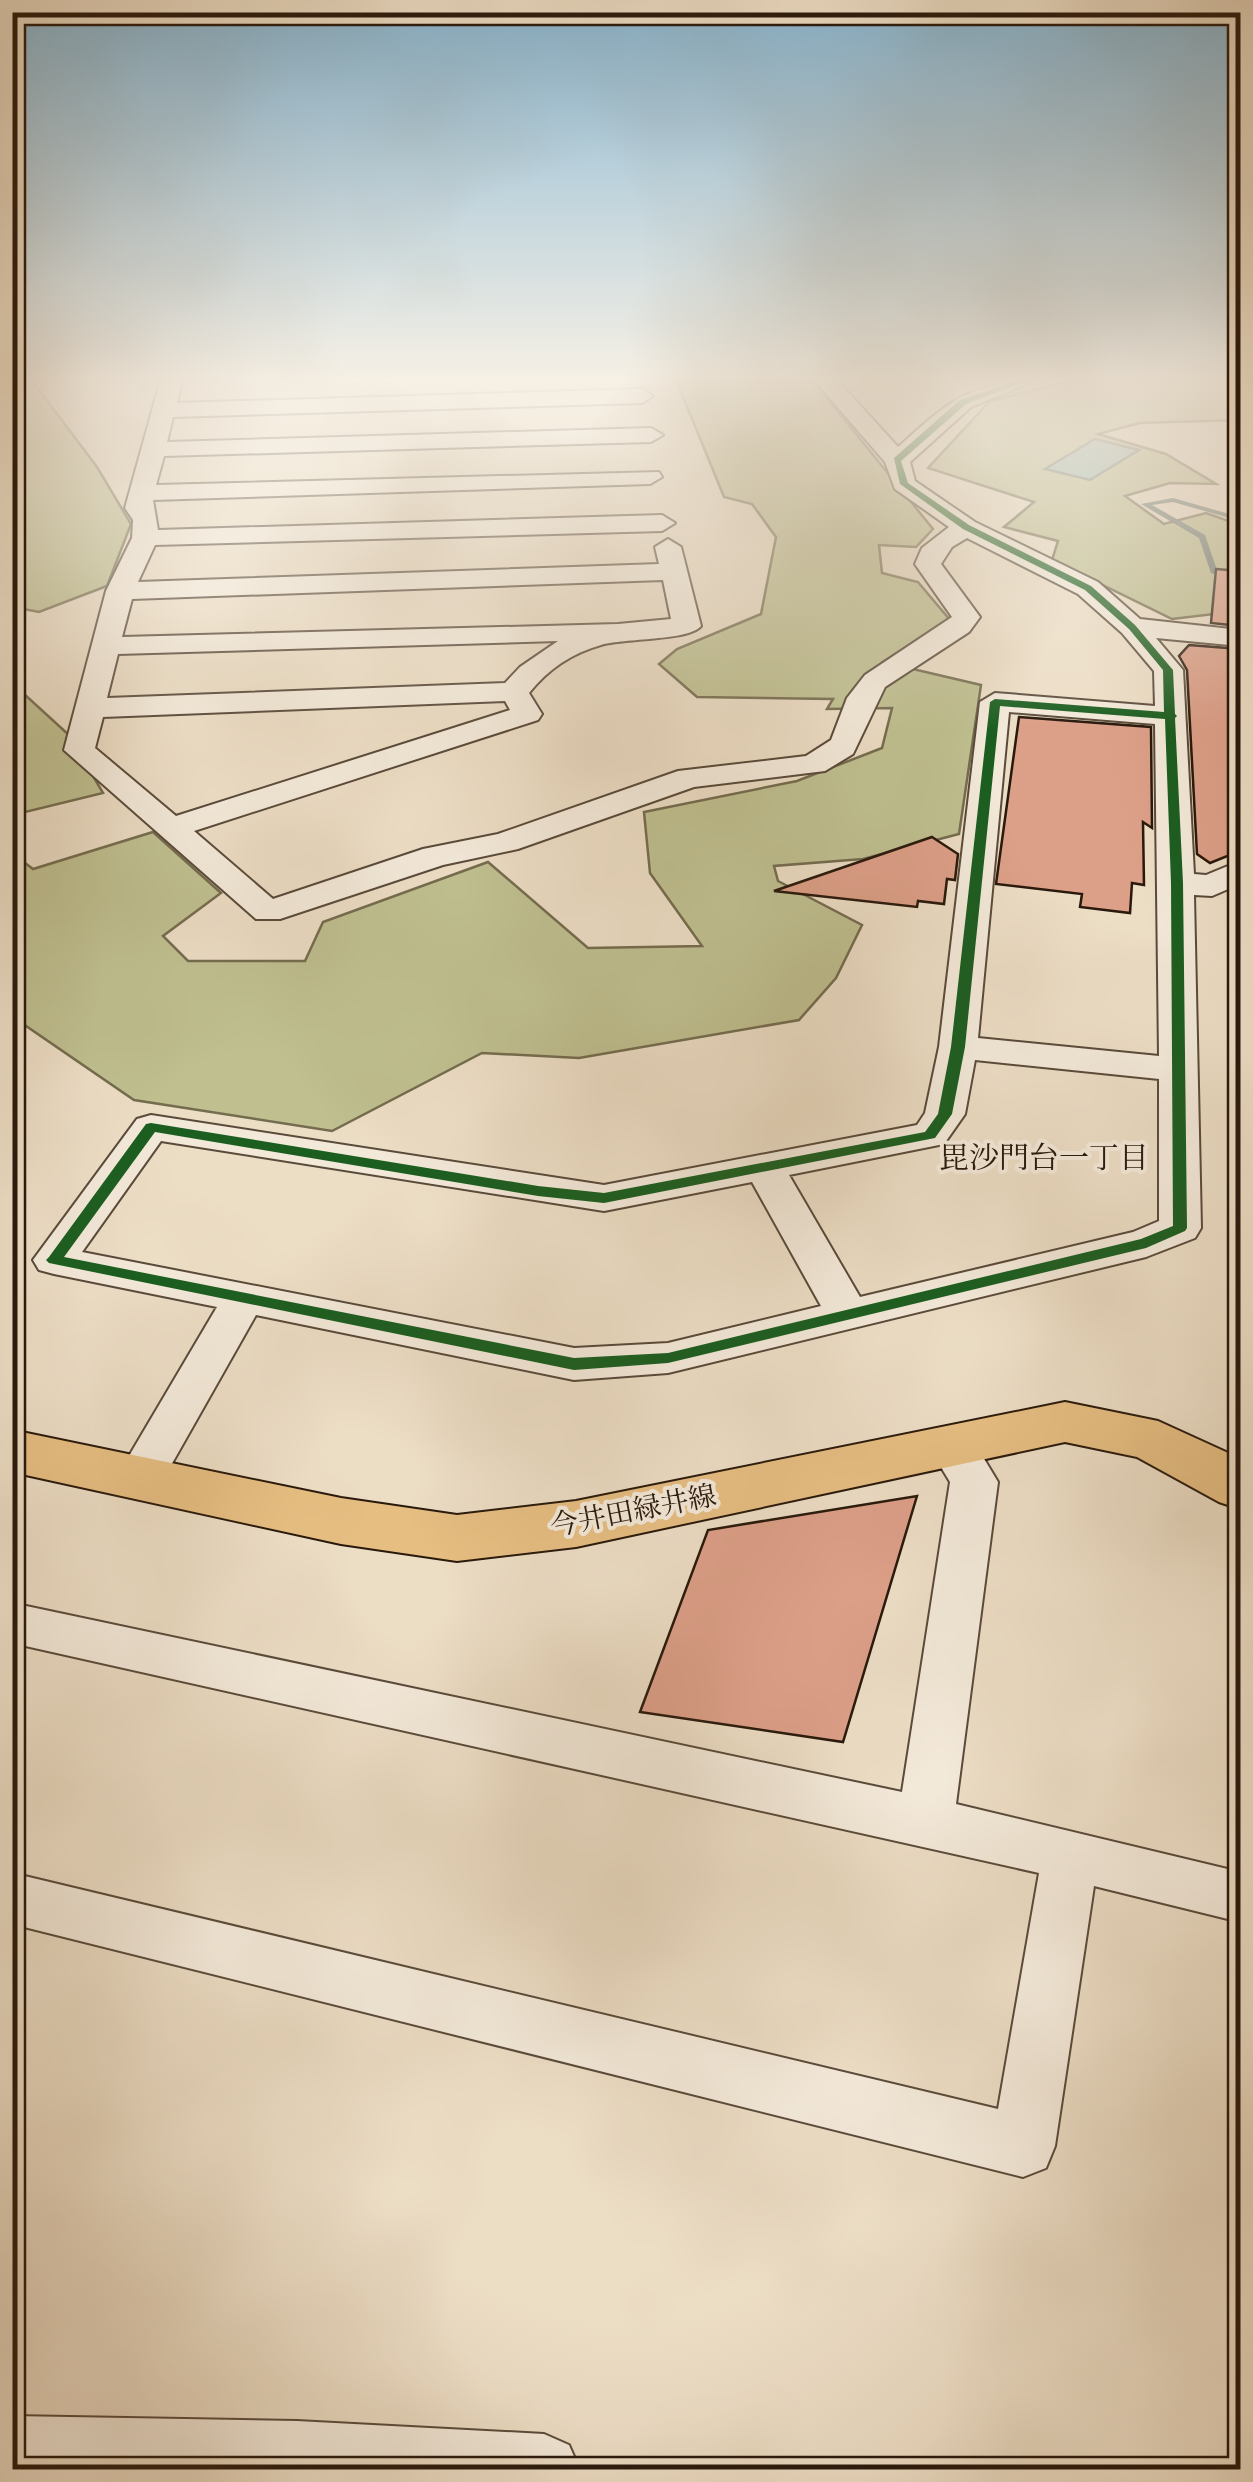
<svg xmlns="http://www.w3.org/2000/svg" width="1253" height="2482" font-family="'IM FELL English','Noto Serif JP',serif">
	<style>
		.green { fill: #bfbf90; stroke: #746c4e; stroke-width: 2.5 }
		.water { fill: #99bbb6; stroke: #6c7a72; stroke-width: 2.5 }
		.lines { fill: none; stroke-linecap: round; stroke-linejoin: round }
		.stream { fill: #6c7a72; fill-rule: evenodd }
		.building { fill: #dc9f88; stroke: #29190c; stroke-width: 2.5 }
		.minor-casing { stroke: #5a4a3a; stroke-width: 4 }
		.major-casing { stroke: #29190c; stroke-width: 4 }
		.minor { fill: #f3e9d9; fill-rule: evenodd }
		.major { fill: #e6be82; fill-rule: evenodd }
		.cycleway-casing { stroke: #f3e9d9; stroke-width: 6 }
		.cycleway { fill: #1b5e20; fill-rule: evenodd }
		.labels { text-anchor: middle; stroke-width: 8; stroke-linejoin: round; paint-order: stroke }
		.street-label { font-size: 28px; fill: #29190c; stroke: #f3e9d9 }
		.neighbourhood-label { font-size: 30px; fill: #29190c; stroke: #f3e9d9 }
	</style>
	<rect width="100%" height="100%" fill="#ecddc5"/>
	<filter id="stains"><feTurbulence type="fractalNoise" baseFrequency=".002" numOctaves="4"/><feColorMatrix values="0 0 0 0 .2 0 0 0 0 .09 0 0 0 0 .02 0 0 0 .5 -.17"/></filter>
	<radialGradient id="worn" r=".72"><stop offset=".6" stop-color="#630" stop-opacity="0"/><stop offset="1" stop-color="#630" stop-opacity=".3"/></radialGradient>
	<!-- green -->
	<g class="green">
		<polygon points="13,382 33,382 97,467 131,524 107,586 39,612 13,607"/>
		<polygon points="677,382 814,382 933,529 916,547 879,545 882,573 918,582 950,620 883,662 981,685 959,834 863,859 774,866 778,881 862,925 836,978 799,1020 579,1058 482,1053 332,1131 134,1100 13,1017 12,853 33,869 153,832 221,893 163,936 188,961 305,961 323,922 488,862 588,948 702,946 650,873 644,812 797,781 882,748 892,708 827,709 833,699 697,697 659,664 677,649 761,614 776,537 752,504 724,497"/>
		<polygon points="1065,382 1240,382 1240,420 1140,423 1098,434 1166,454 1216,484 1170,483 1125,496 1164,524 1206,513 1240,525 1240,611 1172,619 1052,560 1058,541 1004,527 1034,502 928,468 990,401"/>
		<polygon points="12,683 69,735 103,793 13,815"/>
	</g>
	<!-- water -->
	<polygon class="water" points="1095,439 1139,450 1090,480 1045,469"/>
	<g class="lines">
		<!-- stream -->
		<polygon class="stream" points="1173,498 1240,517 1240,521 1173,502 1152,505 1205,535 1217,570 1240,578 1240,583 1211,573 1199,538 1141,504"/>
	</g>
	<!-- building -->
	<g class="building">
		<polygon points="1216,569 1240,571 1240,626 1211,623"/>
		<polygon points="1189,645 1240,649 1240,698 1232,697 1240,851 1210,863 1197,854 1187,670 1179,656"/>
		<polygon points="1019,717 1151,727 1152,828 1143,822 1144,885 1132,883 1130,913 1080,907 1082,894 996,884"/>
		<polygon points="932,837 958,854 955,880 947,879 944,904 918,901 917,907 774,891"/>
		<polygon points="917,1496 843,1742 640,1712 708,1530"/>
	</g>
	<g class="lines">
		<!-- minor casing -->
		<g class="minor-casing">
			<g id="minor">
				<path d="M160 382H182L177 403 642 389 653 396 642 403 173 417 167 442 651 428 663 435 651 442 164 456 156 485 659 472 662 477 650 484 153 500 158 530 662 515 675 523 662 531 155 545 138 582 659 564 655 547 668 539 681 547 701 626C689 641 624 638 601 645 572 653 548 669 529 693L542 714 538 720 194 831 273 899 423 849 498 834 678 771 806 756 831 740 847 698 865 675 952 617 915 564 922 548 949 527 895 489 885 462 816 382H839L898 447C944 406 967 382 1032 382L971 407 910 462 915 481 975 522 1098 582 1140 619 1240 630V646L1156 638 1183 670 1194 874 1206 875 1240 861V884L1212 896 1194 895 1201 1228 1195 1238 1146 1257 668 1373 574 1380 256 1315 157 1490 140 1495 123 1490 116 1478 217 1307 54 1274 39 1270 33 1260 137 1119 151 1115 604 1185 917 1125 925 1113 939 1047 980 702 995 693 1155 706 1154 671 1122 633 1078 594 967 538 952 547 941 564 980 617 969 632 885 687 853 754 825 771 694 787 518 849 443 865 280 919H256L64 750 106 591 132 538 133 520 125 508ZM663 580 671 619 618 624 122 637 132 599ZM558 641 520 667 505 683 107 698 118 654ZM505 701 510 710 176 816 95 748 103 717ZM1009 712 1155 724 1159 1056 978 1038ZM975 1060 1159 1079V1221L1133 1232 860 1297 789 1175 944 1144 965 1114ZM161 1141 604 1211 752 1182 821 1306 668 1343 574 1348 82 1252Z"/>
				<polygon points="951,1427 968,1432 998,1482 956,1804 1240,1872 1240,1922 1094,1886 1055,2146 1046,2168 1023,2177 12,1924 12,1873 998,2109 1039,1873 12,1643 12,1603 902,1792 950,1482 927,1444 934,1432"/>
				<polygon points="12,2416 297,2421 544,2434 569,2445 580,2470 12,2470"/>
			</g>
		</g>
		<!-- major casing -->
		<g class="major-casing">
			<polygon id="major" points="1065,1402 1158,1421 1237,1457 1240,1509 1219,1502 1137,1457 1065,1442 576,1547 457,1561 341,1544 12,1472 12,1430 341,1498 457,1515 576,1501"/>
		</g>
		<!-- minor -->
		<use href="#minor" class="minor"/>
		<!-- major -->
		<use href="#major" class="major"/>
		<!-- cycleway casing -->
		<g class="cycleway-casing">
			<path id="cycleway" d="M1013 382H1025L966 404 901 461 908 483 969 525 1091 586 1135 625 1173 670 1175 714 1177 716 1175 718 1183 883 1187 1228 1185 1231 1146 1248 668 1363 574 1370 49 1263 46 1260 49 1257 146 1124 151 1123 538 1186 604 1193 925 1132 938 1114 951 1047 990 702 995 699 1164 712 1163 670 1129 629 1085 590 963 529 900 484 894 458 960 400ZM1000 706 1165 719 1171 883 1173 1226 1141 1239 668 1353 574 1358 64 1257 155 1132 538 1196 604 1203 935 1138 952 1114 965 1047Z"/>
		</g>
		<!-- cycleway -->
		<use href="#cycleway" class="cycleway"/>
	</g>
	<!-- sky -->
	<linearGradient id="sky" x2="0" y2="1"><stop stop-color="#88b7d4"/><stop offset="0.52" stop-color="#f6f0e5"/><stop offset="1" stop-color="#f6f0e5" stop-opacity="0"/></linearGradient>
	<rect width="1253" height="730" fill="url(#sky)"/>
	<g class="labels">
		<!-- street labels -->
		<g class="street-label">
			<text transform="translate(633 1510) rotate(-11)" y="10">今井田緑井線</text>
		</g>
		<!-- neighbourhood labels -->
		<g class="neighbourhood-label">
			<text x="1044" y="1168">毘沙門台一丁目</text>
		</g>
	</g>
	<!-- margin -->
	<rect width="1253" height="2482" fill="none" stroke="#ecddc5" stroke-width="50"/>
	<rect x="15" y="15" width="1223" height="2452" fill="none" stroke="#29190c" stroke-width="5"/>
	<rect x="25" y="25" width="1203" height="2432" fill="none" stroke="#29190c" stroke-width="2.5"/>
	<rect width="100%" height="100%" filter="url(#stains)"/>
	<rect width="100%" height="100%" fill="url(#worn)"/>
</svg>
